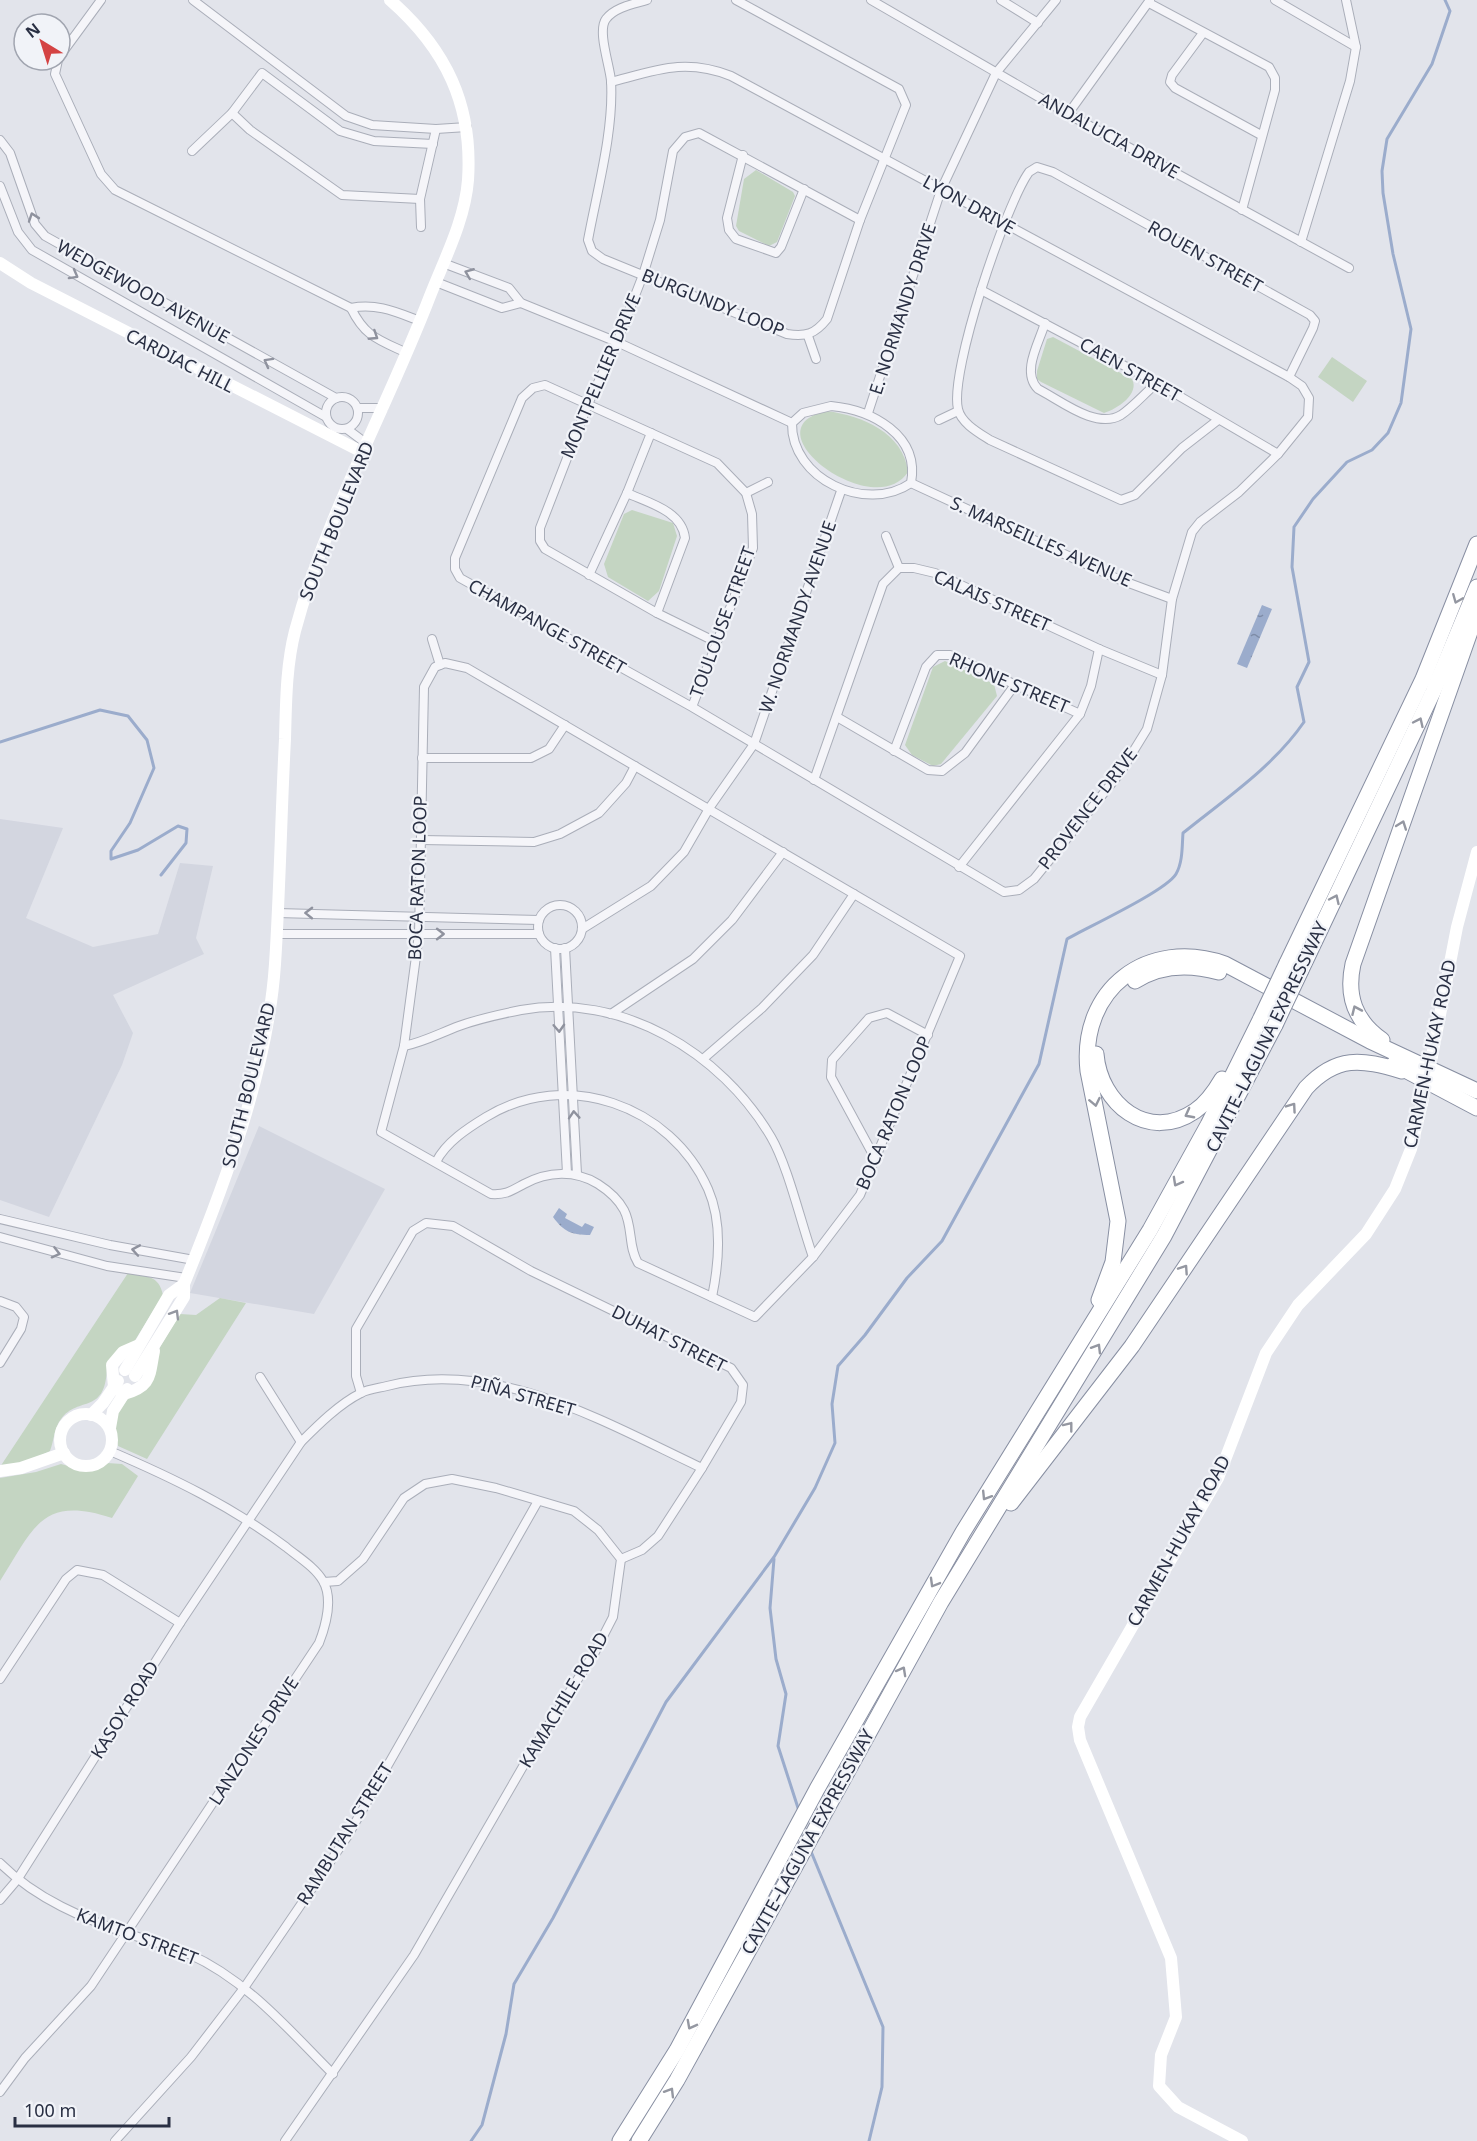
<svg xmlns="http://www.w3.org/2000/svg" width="1477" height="2141" font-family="'Noto Sans',sans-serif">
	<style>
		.built { fill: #d3d6e0 }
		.park { fill: #c4d5c2 }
		.water { fill: url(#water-ripples) }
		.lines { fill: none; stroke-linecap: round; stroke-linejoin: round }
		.stream { stroke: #9baccc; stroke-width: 3 }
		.street-casing { stroke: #aaaeb9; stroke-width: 10 }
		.highway-casing { stroke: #888fa2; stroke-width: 17 }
		.street { stroke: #f5f5f9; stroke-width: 8 }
		.secondary { stroke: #fff; stroke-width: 12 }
		.highway { stroke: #fff; stroke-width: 15 }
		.highway-bridge-casing { stroke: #888fa2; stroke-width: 17; stroke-linecap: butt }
		.secondary-bridge { stroke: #fff; stroke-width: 12 }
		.highway-bridge { stroke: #fff; stroke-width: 15 }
		.oneway { stroke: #8f929e }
		.oneway2 { stroke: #9497a1 }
		.labels { text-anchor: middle; stroke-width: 4.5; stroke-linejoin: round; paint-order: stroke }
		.street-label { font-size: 18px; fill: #292f43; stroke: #f1f3f8 }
	</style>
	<defs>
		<pattern id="water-ripples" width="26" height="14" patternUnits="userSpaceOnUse" patternTransform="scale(1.5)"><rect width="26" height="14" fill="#9baccc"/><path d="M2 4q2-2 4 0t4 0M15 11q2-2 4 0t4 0" fill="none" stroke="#7e8ca7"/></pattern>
	</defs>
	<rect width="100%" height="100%" fill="#e2e4eb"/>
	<!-- built -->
	<g class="built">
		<polygon points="0,819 63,828 26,918 93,947 158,934 180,863 213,866 196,938 204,954 113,995 133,1033 122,1065 49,1217 0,1200"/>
		<polygon points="259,1126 385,1189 314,1314 190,1293"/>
	</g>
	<!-- park -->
	<g class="park">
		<polygon points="756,170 793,192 795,196 777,242 769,246 739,231 736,226 744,179"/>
		<path d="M1053 337 1132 379C1140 394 1117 409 1104 413L1041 382 1037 379V371L1047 339Z"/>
		<polygon points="1332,357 1367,381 1353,402 1318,377"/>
		<path d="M827 411C862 416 903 432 908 472 874 524 745 428 827 411Z"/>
		<polygon points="632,510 673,523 677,536 659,591 648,601 608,577 604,564 624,514"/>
		<polygon points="945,661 994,684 997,696 941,764 933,766 912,755 905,745 933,667"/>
		<path d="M128 1273C146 1276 159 1275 163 1295L134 1342 107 1366C106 1416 79 1395 61 1419 54 1428 54 1441 50 1451L22 1465 0 1467Z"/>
		<polygon points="220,1298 246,1303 147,1459 118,1446 113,1424 117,1414 156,1359 160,1347 180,1314 196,1315"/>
		<path d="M107 1463 122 1464 138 1476 112 1518C41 1495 34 1528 0 1581V1478L36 1472 61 1464 79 1469 98 1468Z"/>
	</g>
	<!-- water -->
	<g class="water">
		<polygon points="1262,605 1272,609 1247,668 1237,664"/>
		<path d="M559 1208 567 1214 565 1218 582 1227 585 1223 594 1227 590 1235C572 1235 564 1232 553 1217Z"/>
	</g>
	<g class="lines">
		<!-- stream -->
		<g class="stream">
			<polyline points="0,742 100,710 128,716 147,740 154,768 130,823 111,851 111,859 138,850 178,826 187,829 186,843 161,875"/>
			<polyline points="774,1559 770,1608 776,1659 786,1694 778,1746 799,1811"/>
			<polyline points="810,1849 883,2027 882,2087 869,2141"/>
			<path d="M471 2141 482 2125 506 2034 514 1984 553 1918 666 1702 774 1557 815 1488 835 1443 832 1404 838 1366 865 1335 907 1278 942 1241 1039 1064 1067 939C1088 927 1166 891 1176 874 1183 862 1182 845 1183 833 1225 799 1273 767 1304 722L1297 687 1309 662 1292 567 1294 527 1313 499 1347 462 1372 450 1388 433 1401 403 1411 329 1393 254 1383 193 1382 171 1387 139 1432 64 1450 11 1445 0"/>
		</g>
		<!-- street casing -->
		<g class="street-casing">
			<g id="street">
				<polyline points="193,0 346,116 372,125 436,129 467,127"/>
				<path d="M647 0C634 4 615 7 606 19 597 31 610 66 611 81 614 131 597 191 588 240L592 251 603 259 787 334C806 337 815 334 827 319L860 220 906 105 899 89 736 0"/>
				<polyline points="871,0 1068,114 1349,268"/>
				<polyline points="1001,0 1038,23"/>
				<polyline points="1275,0 1356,47"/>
				<polyline points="1149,3 1269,67 1275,78 1275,90 1242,210"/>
				<polyline points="1203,33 1172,75 1170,82 1175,88 1261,135"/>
				<polyline points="60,56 101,0"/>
				<path d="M58 60 55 74 101 174 115 190 351 308C365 337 379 340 407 353"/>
				<path d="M611 82C657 70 685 58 731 76L1289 377 1302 386 1309 398 1308 417 1278 454 1239 492 1200 522 1192 532 1172 599 1162 675 1147 729 1120 773 1034 879 1019 890 1004 892 692 707 460 578 455 569V558L522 398 533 388 545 385 717 463 746 493 752 514 753 548 692 707"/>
				<polyline points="232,113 250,130 342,195 420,199"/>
				<polyline points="1068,114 1150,0"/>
				<polyline points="0,140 10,153 35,224 45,236 336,398"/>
				<polyline points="192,151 232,113 262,73 340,131 374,141 433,144"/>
				<polyline points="743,155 727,218 729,230 736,239 776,253 781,247 804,189"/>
				<polyline points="0,186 18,232 32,250 326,417"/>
				<polyline points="421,227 420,199 436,129"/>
				<polyline points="1301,242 1350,81 1356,47 1346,0"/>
				<polyline points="443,263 509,288 521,303 617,342 792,423"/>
				<polyline points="436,282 502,308 521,303"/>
				<polyline points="981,290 1157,383 1278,454"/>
				<path d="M351 308C377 303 396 312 420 321"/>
				<path d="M1045 323C1039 343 1021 372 1038 389 1060 400 1096 430 1121 415 1134 406 1145 393 1157 383"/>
				<polyline points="808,336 816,359"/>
				<circle cx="342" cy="413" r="16"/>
				<path d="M831 406C872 410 920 435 911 483 866 514 791 479 792 423L803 413Z"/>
				<polyline points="358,408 383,408"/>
				<polyline points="868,413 941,190 996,73 1056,0"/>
				<polyline points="939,420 958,411"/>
				<path d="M1218 420 1182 448 1135 495 1121 500 990 440C979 433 961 423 958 409 949 372 1006 204 1029 172L1037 167 1053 172 1310 315 1315 321 1313 328 1289 377"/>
				<polyline points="347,429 367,444"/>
				<polyline points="911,483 1118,579 1172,599"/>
				<path d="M627 493C649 503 682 511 685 538L657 613"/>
				<polyline points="746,493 768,482"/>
				<polyline points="886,536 899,568"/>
				<polyline points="589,575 627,493 651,433"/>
				<polyline points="432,639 440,665"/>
				<polyline points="716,642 657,613 545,549 540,541 540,528 588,404 617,342 643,275 660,220 673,151 685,137 699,133 860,220"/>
				<path d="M445 663 467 668 960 956 860 1195 813 1257 755 1317 638 1263C628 1247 633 1227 624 1210 618 1199 609 1191 598 1184 575 1170 548 1171 524 1184 511 1191 506 1195 491 1194L381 1132 404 1046 419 934 424 687 435 667Z"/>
				<polyline points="837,717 928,770 942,771 965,753 1014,686"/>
				<polyline points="894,751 926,667 937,655 950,655 1080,714"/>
				<polyline points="422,758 531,758 549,749 565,725"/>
				<polyline points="814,780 883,584 899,568 914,568 935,573 1099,649 1162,675"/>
				<polyline points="421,840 534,842 560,834 599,813 626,783 635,766"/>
				<polyline points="959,867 1080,714 1091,686 1099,649"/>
				<circle cx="560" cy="927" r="22"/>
				<polyline points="277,913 539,920"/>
				<polyline points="582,929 651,886 684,852 710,807 754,744 841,491"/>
				<polyline points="277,934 539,934"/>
				<polyline points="555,948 567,1173"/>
				<polyline points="565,948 577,1174"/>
				<polyline points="611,1014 693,959 732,920 783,852"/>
				<path d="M404 1046C424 1042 440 1033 459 1026 478 1019 501 1014 521 1010 621 992 721 1052 771 1137 788 1166 801 1223 813 1257"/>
				<polyline points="703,1059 762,1008 813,955 854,894"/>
				<polyline points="876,1160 831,1077 832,1060 869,1018 887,1013 928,1035"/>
				<path d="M436 1162C446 1142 468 1128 486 1117 566 1068 671 1105 708 1189 723 1223 719 1263 712 1297"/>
				<polyline points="0,1219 110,1245 194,1260"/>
				<polyline points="0,1237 107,1266 186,1278"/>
				<polyline points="0,1301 16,1307 24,1317 21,1329 0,1363"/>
				<polyline points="260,1377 301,1442"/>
				<polyline points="361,1393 356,1376 356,1329 413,1231 426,1223 453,1226 531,1271 731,1368 743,1385 741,1402 702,1468 658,1536 642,1550 621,1559"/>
				<polyline points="0,1679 66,1579 77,1570 103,1575 180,1623"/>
				<path d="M0 1863C36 1899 84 1919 132 1935 151 1941 171 1946 189 1954 247 1980 289 2030 333 2074"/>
				<path d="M0 1900 17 1880 180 1623 301 1442C318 1425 339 1404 361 1393 368 1389 379 1388 387 1386 497 1358 606 1423 702 1468"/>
				<path d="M0 2092 25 2058 91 1986 319 1643C326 1625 333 1598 323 1581 315 1567 298 1557 286 1547 231 1506 173 1478 110 1451"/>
				<polyline points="115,2141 191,2057 244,1988 347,1837 538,1501"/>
				<polyline points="285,2141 414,1955 529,1756 595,1652 613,1617 621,1559 598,1530 574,1511 496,1488 452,1479 425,1484 404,1498 363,1559 338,1581 324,1582"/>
			</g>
		</g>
		<!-- highway casing -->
		<g class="highway-casing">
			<g id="highway">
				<polyline points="1287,963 1423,679 1477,544"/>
				<polyline points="1301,970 1433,692 1477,587"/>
				<path d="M1135 981C1161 964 1190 964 1219 972"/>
				<path d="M1382 1040C1355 1021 1346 996 1353 964L1477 612"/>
				<path d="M1096 1054C1100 1104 1148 1143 1195 1111 1207 1103 1215 1091 1222 1079"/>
				<polyline points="1394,1064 1477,1108"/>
				<path d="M1099 1300 1113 1262 1118 1221 1088 1071C1079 989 1148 937 1225 964L1370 1041 1477 1091"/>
				<path d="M1011 1503 1132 1346 1306 1088C1337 1055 1361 1059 1402 1071"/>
				<polyline points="620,2141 677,2050 817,1789 963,1532 1150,1230 1208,1125 1261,1018"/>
				<polyline points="639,2141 677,2080 941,1602 1164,1236 1275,1025"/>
			</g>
		</g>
		<!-- street -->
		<use href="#street" class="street"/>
		<!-- secondary -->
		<g class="secondary">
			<polyline points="0,263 31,283 364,453"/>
			<polyline points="1432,1056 1457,927 1477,852"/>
			<path d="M139 1345 123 1352 112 1365 114 1387 124 1394C152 1386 149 1376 154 1351"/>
			<polyline points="125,1370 169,1295 184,1284"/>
			<path d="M135 1376 184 1297V1284C224 1186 268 1070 275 964 280 889 281 814 285 739 286 704 286 666 295 631 326 515 387 408 430 296 444 260 465 220 468 180 473 105 446 49 390 0"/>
			<circle cx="86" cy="1440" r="26"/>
			<polyline points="91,1415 103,1403 118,1381"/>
			<polyline points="110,1428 113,1411 127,1389"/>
			<polyline points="0,1471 21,1468 64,1453"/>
			<polyline points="1242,2141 1178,2107 1159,2086 1161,2055 1176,2017 1171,1958 1080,1740 1078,1727 1080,1717 1218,1478 1266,1353 1298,1305 1366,1234 1395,1189 1411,1149 1422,1103"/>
		</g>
		<!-- highway -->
		<use href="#highway" class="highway"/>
		<!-- highway-bridge casing -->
		<g class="highway-bridge-casing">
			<g id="highway-bridge">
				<polyline points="1261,1018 1287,963"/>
				<polyline points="1275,1025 1301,970"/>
			</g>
		</g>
		<!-- secondary-bridge -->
		<polyline class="secondary-bridge" points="1422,1103 1432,1056"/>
		<!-- highway-bridge -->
		<use href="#highway-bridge" class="highway-bridge"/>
	</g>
	<!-- one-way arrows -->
	<defs><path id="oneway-chevron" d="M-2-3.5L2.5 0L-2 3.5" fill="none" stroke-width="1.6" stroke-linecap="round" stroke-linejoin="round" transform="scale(1.5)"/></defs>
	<g class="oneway">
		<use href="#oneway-chevron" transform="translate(33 217) rotate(-109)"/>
		<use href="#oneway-chevron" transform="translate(469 273) rotate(-158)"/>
		<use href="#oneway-chevron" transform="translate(74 275) rotate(29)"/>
		<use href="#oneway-chevron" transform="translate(374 336) rotate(33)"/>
		<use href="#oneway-chevron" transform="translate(268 362) rotate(-151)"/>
		<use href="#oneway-chevron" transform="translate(309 913) rotate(-179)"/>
		<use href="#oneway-chevron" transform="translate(440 934)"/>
		<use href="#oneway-chevron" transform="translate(559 1028) rotate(87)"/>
		<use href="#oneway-chevron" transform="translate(574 1115) rotate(-94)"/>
		<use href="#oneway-chevron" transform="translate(136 1250) rotate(-170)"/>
		<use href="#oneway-chevron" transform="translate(56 1253) rotate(14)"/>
	</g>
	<g class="oneway2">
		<use href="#oneway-chevron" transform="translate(1457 599) rotate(112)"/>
		<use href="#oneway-chevron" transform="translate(1419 722) rotate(-65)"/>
		<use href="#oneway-chevron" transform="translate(1402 825) rotate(-70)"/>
		<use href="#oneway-chevron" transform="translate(1335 899) rotate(-65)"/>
		<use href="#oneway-chevron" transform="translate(1356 1010) rotate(-114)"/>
		<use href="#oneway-chevron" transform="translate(1095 1102) rotate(78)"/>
		<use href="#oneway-chevron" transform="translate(1292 1107) rotate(-55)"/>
		<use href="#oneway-chevron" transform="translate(1189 1114) rotate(152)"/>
		<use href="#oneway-chevron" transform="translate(1177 1182) rotate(119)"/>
		<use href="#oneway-chevron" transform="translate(1184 1269) rotate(-56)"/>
		<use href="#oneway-chevron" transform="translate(175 1314) rotate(-59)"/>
		<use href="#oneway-chevron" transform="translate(1097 1348) rotate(-59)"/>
		<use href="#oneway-chevron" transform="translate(1069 1426) rotate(-52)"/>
		<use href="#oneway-chevron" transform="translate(986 1496) rotate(122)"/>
		<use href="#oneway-chevron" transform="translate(934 1583) rotate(120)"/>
		<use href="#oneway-chevron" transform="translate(902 1671) rotate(-61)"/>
		<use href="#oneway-chevron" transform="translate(691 2025) rotate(118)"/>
		<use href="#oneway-chevron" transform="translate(670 2092) rotate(-59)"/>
	</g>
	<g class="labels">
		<!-- street labels -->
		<g class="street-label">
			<text transform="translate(1109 136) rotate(29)" y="6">ANDALUCIA DRIVE</text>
			<text transform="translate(969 205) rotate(29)" y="6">LYON DRIVE</text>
			<text transform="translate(1205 257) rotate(29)" y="6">ROUEN STREET</text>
			<text transform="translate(143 292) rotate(29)" y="6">WEDGEWOOD AVENUE</text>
			<text transform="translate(713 303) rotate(22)" y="6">BURGUNDY LOOP</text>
			<text transform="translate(903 309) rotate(-72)" y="6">E. NORMANDY DRIVE</text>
			<text transform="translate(180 361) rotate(27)" y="6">CARDIAC HILL</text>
			<text transform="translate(1130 370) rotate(29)" y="6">CAEN STREET</text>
			<text transform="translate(601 376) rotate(-67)" y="6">MONTPELLIER DRIVE</text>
			<text transform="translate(337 521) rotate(-68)" y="6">SOUTH BOULEVARD</text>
			<text transform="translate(1041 542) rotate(24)" y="6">S. MARSEILLES AVENUE</text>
			<text transform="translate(992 601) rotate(24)" y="6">CALAIS STREET</text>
			<text transform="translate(798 617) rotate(-71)" y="6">W. NORMANDY AVENUE</text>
			<text transform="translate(723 622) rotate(-70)" y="6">TOULOUSE STREET</text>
			<text transform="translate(547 627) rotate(29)" y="6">CHAMPANGE STREET</text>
			<text transform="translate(1009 683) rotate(23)" y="6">RHONE STREET</text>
			<text transform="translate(1088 809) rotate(-52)" y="6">PROVENCE DRIVE</text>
			<text transform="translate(418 878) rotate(-88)" y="6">BOCA RATON LOOP</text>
			<text transform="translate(1267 1037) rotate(-64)" y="6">CAVITE–LAGUNA EXPRESSWAY</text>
			<text transform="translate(1430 1054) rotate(-78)" y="6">CARMEN-HUKAY ROAD</text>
			<text transform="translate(249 1085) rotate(-76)" y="6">SOUTH BOULEVARD</text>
			<text transform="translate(894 1113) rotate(-67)" y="6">BOCA RATON LOOP</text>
			<text transform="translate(669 1339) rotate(27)" y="6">DUHAT STREET</text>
			<text transform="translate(523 1396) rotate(16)" y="6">PIÑA STREET</text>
			<text transform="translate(1179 1541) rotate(-61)" y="6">CARMEN-HUKAY ROAD</text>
			<text transform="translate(564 1700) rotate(-59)" y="6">KAMACHILE ROAD</text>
			<text transform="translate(125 1710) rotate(-58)" y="6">KASOY ROAD</text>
			<text transform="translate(254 1741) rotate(-57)" y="6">LANZONES DRIVE</text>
			<text transform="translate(345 1834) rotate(-58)" y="6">RAMBUTAN STREET</text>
			<text transform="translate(808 1842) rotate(-61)" y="6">CAVITE–LAGUNA EXPRESSWAY</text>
			<text transform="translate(137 1937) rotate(21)" y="6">KAMTO STREET</text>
		</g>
	</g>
	<!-- north arrow -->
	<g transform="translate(42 42) rotate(322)"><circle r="28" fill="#f1f3f8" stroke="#a1a5b0" stroke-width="1.5"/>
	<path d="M0-4.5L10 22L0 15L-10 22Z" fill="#d44343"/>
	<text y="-9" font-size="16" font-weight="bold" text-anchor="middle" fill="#292f43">N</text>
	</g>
	<!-- scale -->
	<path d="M15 2117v9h154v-9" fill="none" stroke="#292f43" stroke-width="3"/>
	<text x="24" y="2117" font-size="18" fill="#292f43" stroke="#f1f3f8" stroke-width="4.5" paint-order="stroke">100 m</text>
</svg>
